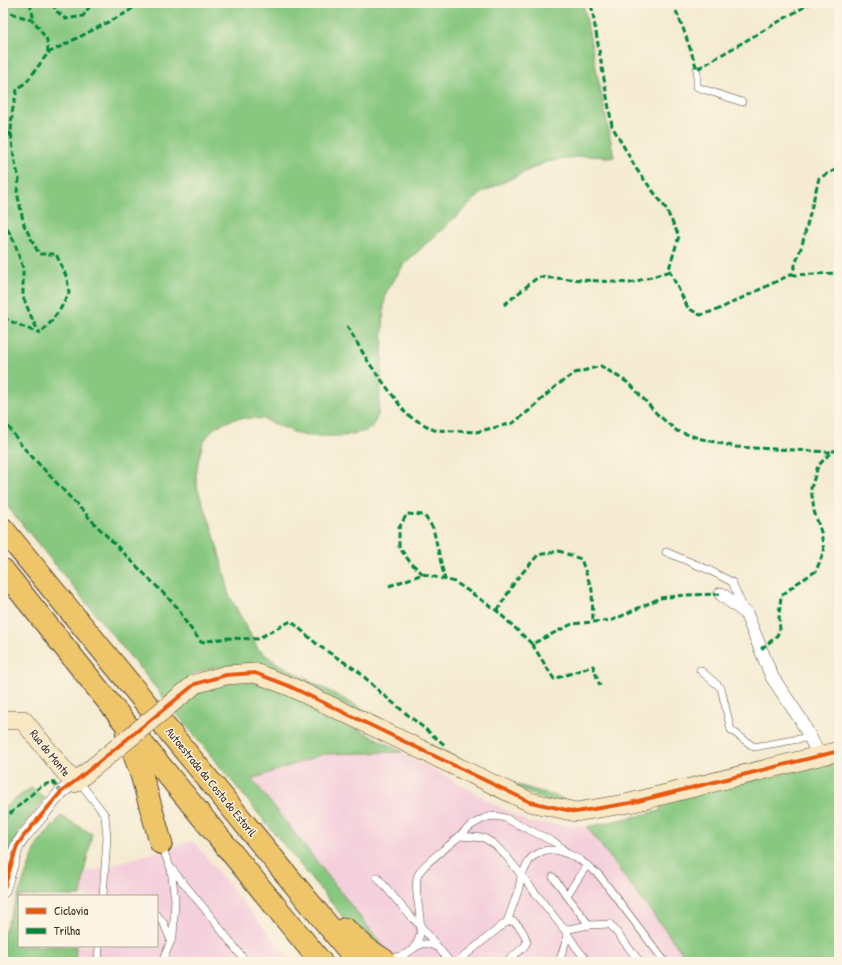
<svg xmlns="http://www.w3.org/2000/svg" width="842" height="965" font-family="'Patrick Hand',sans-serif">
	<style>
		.built { fill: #f4cfdc }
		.green { fill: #87c77f; stroke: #61784e }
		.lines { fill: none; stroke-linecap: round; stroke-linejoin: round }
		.lane-casing { stroke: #574739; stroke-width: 8 }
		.street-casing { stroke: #574739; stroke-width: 14 }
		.secondary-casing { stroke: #574739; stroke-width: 20 }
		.highway-casing { stroke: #574739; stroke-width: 24 }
		.lane { stroke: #fff; stroke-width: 7 }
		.street { stroke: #fff; stroke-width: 13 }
		.secondary { stroke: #f8e8c3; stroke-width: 19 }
		.highway { stroke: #eec569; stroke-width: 22 }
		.secondary-bridge-casing { stroke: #574739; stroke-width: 20; stroke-linecap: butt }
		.secondary-bridge { stroke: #f8e8c3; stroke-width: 19 }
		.quiet { stroke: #00873e; stroke-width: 3; stroke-dasharray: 6 3; stroke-linecap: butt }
		.cycleway-casing { stroke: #fcf5e5; stroke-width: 6 }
		.cycleway { stroke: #e8590c; stroke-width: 4 }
		.labels { text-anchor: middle; stroke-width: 3; stroke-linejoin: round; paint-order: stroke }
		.street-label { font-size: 12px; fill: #3b2a1e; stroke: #fcf5e5 }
	</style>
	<rect width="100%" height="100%" fill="#fcf5e5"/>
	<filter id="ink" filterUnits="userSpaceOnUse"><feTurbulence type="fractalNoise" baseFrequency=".025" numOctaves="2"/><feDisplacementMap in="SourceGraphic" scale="8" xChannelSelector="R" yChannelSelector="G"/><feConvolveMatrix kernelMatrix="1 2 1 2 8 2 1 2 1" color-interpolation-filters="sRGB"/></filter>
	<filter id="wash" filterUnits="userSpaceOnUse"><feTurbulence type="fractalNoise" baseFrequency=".012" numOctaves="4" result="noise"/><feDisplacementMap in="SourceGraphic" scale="16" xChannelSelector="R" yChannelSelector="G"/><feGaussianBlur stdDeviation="0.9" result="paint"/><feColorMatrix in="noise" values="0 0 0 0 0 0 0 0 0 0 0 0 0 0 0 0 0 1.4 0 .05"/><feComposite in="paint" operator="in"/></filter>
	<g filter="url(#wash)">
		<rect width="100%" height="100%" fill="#f5ebd2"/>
		<!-- built -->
		<g class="built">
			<polygon points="402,752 527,822 587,827 689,962 396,962 252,779 324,754"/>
			<polygon points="193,841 292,962 75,962 76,946 157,946 157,896 81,896 84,873"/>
		</g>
		<!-- green -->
		<g class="green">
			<polygon points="3,3 583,3 614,157 582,156 546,162 483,192 404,264 386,293 384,306 381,384 378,415 372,427 366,431 344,436 306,436 298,434 264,419 242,418 234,419 215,427 203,442 198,462 196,476 198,490 212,528 226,579 228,593 258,649 263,653 275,662 396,727 498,779 584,805 556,805 435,752 265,666 246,664 212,668 190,675 200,689 241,679 282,689 402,752 324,754 252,779 387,951 351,927 3,501"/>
			<polygon points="839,760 839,962 689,962 587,827 660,811 661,802"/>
			<polygon points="32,787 45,799 19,831 3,868 3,808"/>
			<polygon points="61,816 92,834 84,873 81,896 19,896 19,946 76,946 75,962 3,962 3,935 37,845"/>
		</g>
	</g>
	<g filter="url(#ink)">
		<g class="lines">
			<!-- lane casing -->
			<g class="lane-casing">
				<g id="lane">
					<polyline points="697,69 697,87 742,102"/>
					<polyline points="666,552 709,570 732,582 744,609"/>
					<polyline points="700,670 721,688 731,730 754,747 810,737"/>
					<polyline points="78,780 105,815 107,838 103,896"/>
					<polyline points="460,836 484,838 494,844 507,857 567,933 576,947 588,962"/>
					<polyline points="161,845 171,869 175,900 173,936 162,962"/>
					<polyline points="172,869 208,913 246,962"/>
					<polyline points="377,877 411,917 420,925 450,962"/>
					<polyline points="553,877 589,925"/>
					<polyline points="567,895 587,865"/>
					<polyline points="157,915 164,924 171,941"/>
					<polyline points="507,922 519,888 521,876 529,861 532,857 541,852 547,850 554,850 568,854 580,860 599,875 665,962"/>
					<polyline points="562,927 569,929 589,925 610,924 640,962"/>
					<path d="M414 947C429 931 413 898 417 879 417 875 419 873 421 870 430 859 444 850 455 840 463 833 469 825 479 821 487 816 496 815 505 818L556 843 568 854"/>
					<path d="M386 959C392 958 399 957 405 954 418 947 421 939 437 947"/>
					<polyline points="98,962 99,946"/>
					<path d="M457 962 505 923 512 921C519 924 525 934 527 942L524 947 506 962"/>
					<polyline points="559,962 566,941 567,933"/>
				</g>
			</g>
			<!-- street casing -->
			<g class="street-casing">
				<g id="street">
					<polyline points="721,594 746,613 772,677 801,720 819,755"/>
					<polyline points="3,891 17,846 23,837 61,792 74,783"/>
				</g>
			</g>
			<!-- secondary casing -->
			<g class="secondary-casing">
				<g id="secondary">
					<polyline points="195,684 226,675 255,673 289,686 530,802 576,812 630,803 839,751"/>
					<polyline points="3,720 23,720 74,783 90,770"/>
				</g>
			</g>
			<!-- highway casing -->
			<g class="highway-casing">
				<g id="highway">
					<polyline points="3,529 358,962"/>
					<polyline points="3,570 122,719 321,962"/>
					<polyline points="127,734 141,773 161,843"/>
					<polyline points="345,929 367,949 384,960"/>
				</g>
			</g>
			<!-- lane -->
			<use href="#lane" class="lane"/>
			<!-- street -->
			<use href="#street" class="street"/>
			<!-- secondary -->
			<use href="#secondary" class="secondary"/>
			<!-- highway -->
			<use href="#highway" class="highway"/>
			<!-- secondary-bridge casing -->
			<g class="secondary-bridge-casing">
				<polyline id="secondary-bridge" points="90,770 195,684"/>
			</g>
			<!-- secondary-bridge -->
			<use href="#secondary-bridge" class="secondary-bridge"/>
			<!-- quiet -->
			<g class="quiet">
				<polyline points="30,3 34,21"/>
				<polyline points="54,3 55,10 66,19 83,16 92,3"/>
				<polyline points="672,3 674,6 683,28 697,69 811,3"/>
				<polyline points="3,9 8,12 34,21 47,40 48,53 28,80 17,90 12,113 11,132 14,158 19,179 17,192 24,225 39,254 56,254 67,278 69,293 61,308 50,323 40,334"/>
				<polyline points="48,53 126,13 140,3"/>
				<polyline points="3,143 11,132"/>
				<polyline points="3,221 14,241 23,268 23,297 33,321 40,334"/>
				<polyline points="669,270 688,308 700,315 717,310 792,274 802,245 819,178 839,168"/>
				<polyline points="791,275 839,273"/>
				<polyline points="504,305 538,277 630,283 668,272 679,236 665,207 637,170 612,126 591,3"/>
				<polyline points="3,318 40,334"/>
				<polyline points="347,326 369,363 407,415 434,430 476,432 513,423 530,410 556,386 575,373 601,366 630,384 657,414 677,431 702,439 736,447 831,452"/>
				<polyline points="3,419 22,446 96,525 178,608 185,621 201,642 227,638 257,639 291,621 319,646 358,671 381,693 446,746"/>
				<polyline points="423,574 410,562 399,547 399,528 407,514 424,515 433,528 445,580"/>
				<polyline points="389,586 423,574 455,582 486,603 497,611 532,644 572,624 613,620 660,598 685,595 721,594"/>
				<polyline points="497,611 516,580 538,555 559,551 581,559 592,590 593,622"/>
				<polyline points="532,644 554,679 593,666 600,686"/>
				<polyline points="761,649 775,638 780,631 779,615 781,596 796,584 816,571 824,551 821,532 814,511 811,488 818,466 831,452 839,449"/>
				<polyline points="3,820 41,786 53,782 61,792"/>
			</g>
			<!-- cycleway casing -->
			<g class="cycleway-casing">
				<polyline id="cycleway" points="3,891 17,846 23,837 61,792 78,779 195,684 226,675 255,673 289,686 530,802 576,812 630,803 839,751"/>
			</g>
			<!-- cycleway -->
			<use href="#cycleway" class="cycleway"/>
		</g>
	</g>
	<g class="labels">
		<!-- street labels -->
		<g class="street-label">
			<text transform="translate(50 753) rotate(51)" y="4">Rua do Monte</text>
			<text transform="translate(211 782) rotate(51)" y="4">Autoestrada da Costa do Estoril</text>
		</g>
	</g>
	<!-- margin -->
	<rect width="842" height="965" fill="none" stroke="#fcf5e5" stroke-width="16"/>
	<!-- legend -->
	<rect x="18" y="895" width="140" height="52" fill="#fcf5e5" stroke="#afa495"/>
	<rect x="26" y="908" width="20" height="6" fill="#e8590c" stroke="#afa495"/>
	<text x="54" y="915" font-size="12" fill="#3b2a1e">Ciclovia</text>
	<rect x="26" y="928" width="20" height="6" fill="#00873e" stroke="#afa495"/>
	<text x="54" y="935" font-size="12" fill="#3b2a1e">Trilha</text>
</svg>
